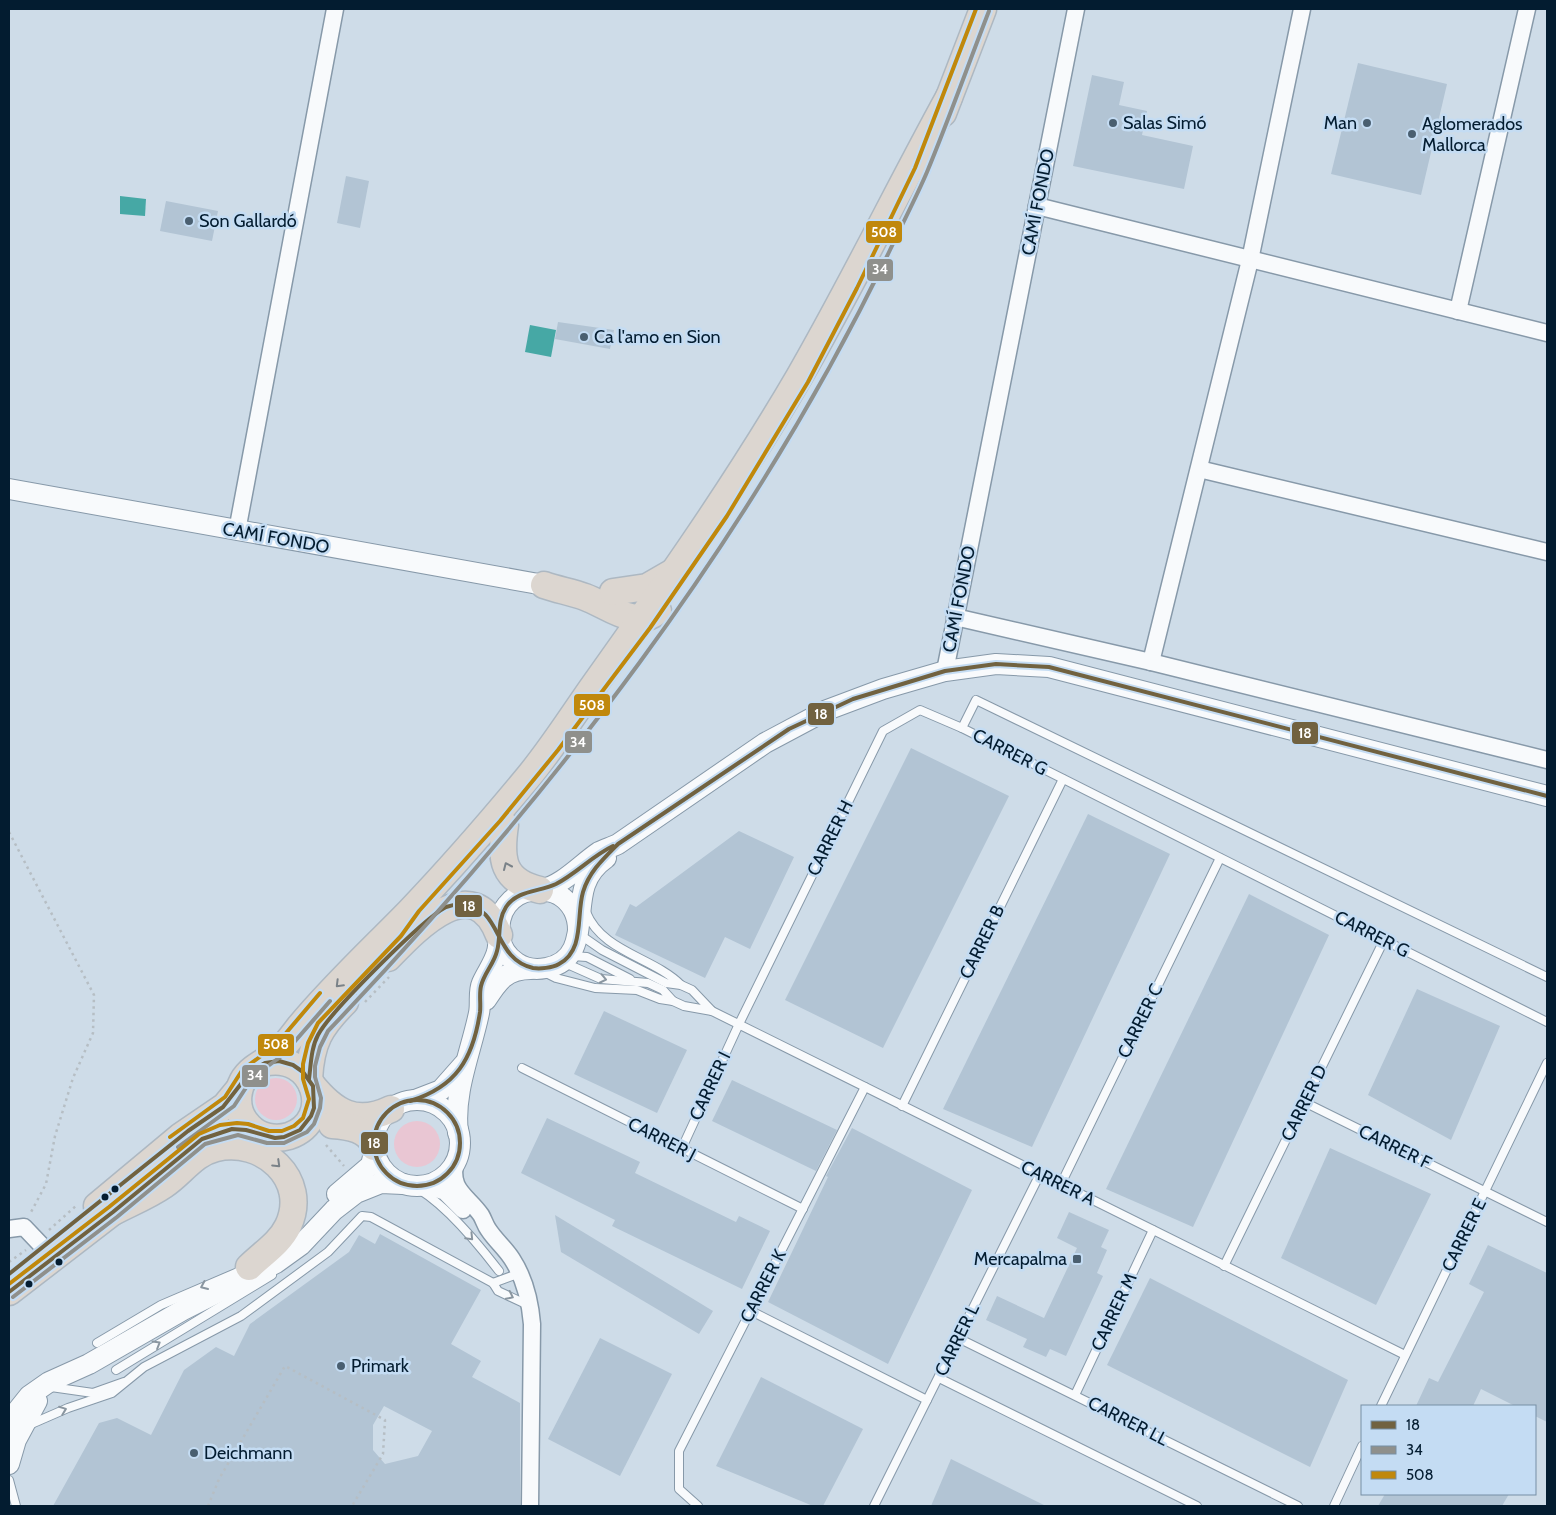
<svg xmlns="http://www.w3.org/2000/svg" width="1556" height="1515" font-family="Cabin,sans-serif">
	<style>
		.green { fill: #e9c6d3 }
		.water { fill: #46a8a5 }
		.building { fill: #b2c4d4; fill-rule: evenodd }
		.lines { fill: none; stroke-linecap: round; stroke-linejoin: round }
		.service-casing { stroke: #8799a9; stroke-width: 10 }
		.minor-casing { stroke: #8799a9; stroke-width: 19 }
		.tertiary-casing { stroke: #8799a9; stroke-width: 22 }
		.trunk-casing { stroke: #adb8c2; stroke-width: 29 }
		.path { stroke: #b6bec4; stroke-width: 2.5; stroke-dasharray: 2.5 4; stroke-linecap: butt }
		.service { stroke: #f8fafc; stroke-width: 8 }
		.minor { stroke: #f8fafc; stroke-width: 16 }
		.tertiary { stroke: #f8fafc; stroke-width: 20 }
		.trunk { stroke: #dcd6d0; stroke-width: 26 }
		.bus-1-casing { stroke: #c4dcf3; stroke-width: 8 }
		.bus-2-casing { stroke: #c4dcf3; stroke-width: 8 }
		.bus-3-casing { stroke: #c4dcf3; stroke-width: 8 }
		.bus-1 { stroke: #716240; stroke-width: 4 }
		.bus-2 { stroke: #8f908c; stroke-width: 4 }
		.bus-3 { stroke: #c0880c; stroke-width: 4 }
		.oneway { stroke: #7a8288 }
		.oneway2 { stroke: #8a96a0 }
		.poi-dot { fill: #4a5f70; stroke: #c4dcf3; stroke-width: 2 }
		.bus-dot { fill: #031c30; stroke: #c4dcf3; stroke-width: 2 }
		.labels { text-anchor: middle; stroke-width: 5; stroke-linejoin: round; paint-order: stroke }
		.poi-label { font-size: 18px; fill: #031c30; stroke: #c4dcf3; text-anchor: start }
		.street-label { font-size: 18px; fill: #031c30; stroke: #c4dcf3 }
		.line-badge { stroke: #c4dcf3; stroke-width: 2 }
		.badge-label { font-size: 14px; text-anchor: middle; font-weight: bold; fill: #fff }
	</style>
	<rect width="100%" height="100%" fill="#cedce8"/>
	<!-- green -->
	<g class="green">
		<circle cx="276" cy="1099" r="21"/>
		<circle cx="417" cy="1144" r="23"/>
	</g>
	<!-- water -->
	<g class="water">
		<polygon points="120,196 146,199 145,216 120,214"/>
		<polygon points="530,325 556,330 551,357 525,352"/>
	</g>
	<!-- building -->
	<g class="building">
		<polygon points="1358,63 1447,84 1421,195 1331,174"/>
		<polygon points="1092,75 1124,82 1119,105 1147,111 1142,135 1193,146 1184,189 1073,166"/>
		<polygon points="346,176 369,181 360,228 337,223"/>
		<polygon points="166,201 218,211 212,241 160,231"/>
		<polygon points="558,322 614,330 610,349 555,339"/>
		<polygon points="911,748 1009,796 883,1048 785,1000"/>
		<polygon points="1088,814 1170,854 1032,1147 943,1109"/>
		<polygon points="739,831 794,857 750,949 725,937 705,978 615,935 630,904 636,907"/>
		<polygon points="1249,894 1329,935 1193,1227 1106,1189"/>
		<polygon points="1417,989 1500,1026 1451,1140 1368,1095"/>
		<polygon points="604,1011 687,1050 657,1113 574,1074"/>
		<polygon points="732,1080 837,1130 816,1171 712,1121"/>
		<polygon points="547,1118 640,1162 635,1173 736,1222 739,1216 770,1231 742,1289 612,1226 615,1220 521,1173"/>
		<polygon points="852,1128 972,1190 888,1364 768,1302 828,1177 826,1176"/>
		<polygon points="1330,1148 1431,1194 1376,1305 1281,1258"/>
		<polygon points="1069,1212 1109,1230 1101,1247 1107,1250 1097,1273 1103,1276 1066,1356 1050,1349 1046,1357 1023,1347 1027,1339 986,1320 997,1296 1044,1318 1077,1248 1057,1238"/>
		<polygon points="555,1215 713,1311 699,1334 561,1252"/>
		<path d="M380 1234 481 1290 451 1344 481 1361 472 1377 520 1403V1506H53L99 1423 117 1418 151 1435 184 1370 216 1347 234 1356 250 1324 349 1252 359 1235 375 1244ZM384 1406 432 1431 418 1456 385 1464 373 1450V1425Z"/>
		<polygon points="1488,1245 1547,1273 1547,1422 1535,1416 1535,1406 1515,1406 1481,1389 1473,1406 1416,1406 1429,1378 1438,1382 1484,1292 1469,1284"/>
		<polygon points="1150,1278 1348,1380 1310,1467 1107,1365"/>
		<polygon points="600,1338 672,1374 620,1476 548,1439"/>
		<polygon points="761,1377 863,1429 823,1506 813,1506 716,1466"/>
		<polygon points="951,1459 1046,1506 931,1506"/>
		<polygon points="1385,1494 1509,1494 1502,1506 1378,1506"/>
	</g>
	<g class="lines">
		<!-- service casing -->
		<g class="service-casing">
			<g id="service">
				<path d="M586 912C602 952 653 957 681 985"/>
				<polyline points="579,934 602,950 666,983 681,985 692,990 712,1011"/>
				<polyline points="572,956 587,957 630,979"/>
				<polyline points="565,963 601,979 648,983 663,990 673,1001 684,1006 712,1011 1405,1355"/>
				<polyline points="544,972 556,978 595,988 637,990 660,999 673,1001"/>
				<polyline points="1547,977 976,700 962,728 1547,1022"/>
				<polyline points="522,1068 803,1209"/>
				<polyline points="1304,1102 1547,1222"/>
				<polyline points="902,1106 1063,779"/>
				<polyline points="682,1148 739,1024 883,731 920,710 962,728"/>
				<polyline points="1061,1184 1220,858"/>
				<path d="M411 1185C441 1199 479 1245 499 1271"/>
				<polyline points="1224,1266 1384,940"/>
				<polyline points="493,1283 520,1273"/>
				<polyline points="751,1311 927,1400"/>
				<polyline points="958,1338 1298,1506"/>
				<polyline points="97,1343 161,1305 245,1269"/>
				<polyline points="116,1370 272,1275"/>
				<polyline points="939,1378 1197,1506"/>
				<polyline points="51,1387 93,1393 124,1382"/>
				<polyline points="1075,1395 1153,1230"/>
				<polyline points="1381,1406 1547,1063"/>
				<polyline points="29,1425 68,1408 112,1393 144,1367 241,1316 328,1252 362,1216 371,1217 493,1283 498,1291 530,1306"/>
				<polyline points="9,1480 16,1506"/>
				<polyline points="698,1506 679,1489 679,1451 865,1087"/>
				<polyline points="874,1506 1040,1174"/>
				<polyline points="1334,1506 1362,1446"/>
			</g>
		</g>
		<!-- minor casing -->
		<g class="minor-casing">
			<g id="minor">
				<polyline points="1037,206 1547,333"/>
				<polyline points="1458,311 1527,9"/>
				<polyline points="1199,469 1547,552"/>
				<polyline points="237,531 335,9"/>
				<polyline points="955,617 1151,662 1547,760"/>
				<polyline points="1151,662 1250,260 1302,9"/>
				<polyline points="945,671 1076,9"/>
				<path d="M456 1160C448 1190 467 1195 481 1215 484 1220 485 1225 488 1229 495 1240 505 1248 512 1259 525 1279 530 1300 532 1324L530 1506"/>
				<polyline points="425,1185 445,1192 463,1210"/>
				<polyline points="9,1229 24,1227 44,1248"/>
			</g>
		</g>
		<!-- tertiary casing -->
		<g class="tertiary-casing">
			<g id="tertiary">
				<polyline points="9,489 544,585"/>
				<path d="M540 890C562 886 581 864 599 852 605 849 612 847 618 844L765 743 827 710 883 689 945 671 996 664 1049 667 1547 796"/>
				<path d="M499 935C501 947 506 956 517 963 526 969 536 970 546 968 588 961 575 914 585 885 589 873 596 865 606 858"/>
				<path d="M486 1000C498 981 506 969 531 969"/>
				<polyline points="415,1100 441,1090 464,1064"/>
				<circle cx="417" cy="1143" r="43"/>
				<path d="M458 1133C453 1092 471 1052 479 1013 481 1004 478 992 482 983 487 972 494 963 497 952 501 935 496 919 507 905 519 889 542 886 559 895 572 903 578 916 578 930"/>
				<polyline points="337,1194 371,1165 375,1149"/>
				<polyline points="9,1421 29,1396 49,1382 89,1364 183,1310 276,1263 301,1245 334,1210 356,1193 381,1183 403,1184"/>
				<polyline points="9,1464 16,1440 37,1401"/>
			</g>
		</g>
		<!-- trunk casing -->
		<g class="trunk-casing">
			<g id="trunk">
				<polyline points="943,113 983,9"/>
				<path d="M544 585C558 590 572 592 585 597 607 605 636 630 658 611"/>
				<polyline points="613,592 647,587 673,572"/>
				<path d="M505 825C500 859 502 881 540 890"/>
				<path d="M388 958C416 929 473 868 499 935"/>
				<path d="M263 1063C315 1050 336 1120 289 1136 275 1140 259 1137 249 1126 233 1110 235 1083 253 1069 261 1063 269 1059 277 1053 286 1045 293 1035 300 1026 334 985 373 949 410 911 451 868 491 822 529 776 552 748 571 718 592 688 664 587 736 485 799 377 852 285 898 190 949 97"/>
				<path d="M309 1079C311 1042 320 1027 345 1002"/>
				<path d="M312 1085C334 1112 356 1126 391 1109"/>
				<path d="M332 1125C348 1126 370 1129 374 1147"/>
				<polyline points="97,1206 181,1136 225,1106 239,1089"/>
				<path d="M113 1212C130 1203 148 1196 164 1185 182 1173 194 1153 216 1148 262 1137 310 1179 288 1226 280 1243 262 1254 249 1267"/>
				<polyline points="9,1292 127,1201"/>
			</g>
		</g>
		<!-- path -->
		<g class="path">
			<polyline points="9,832 94,995 93,1033 73,1078 55,1136 46,1184 30,1214"/>
			<polyline points="365,1002 389,977"/>
			<polyline points="326,1145 344,1166"/>
			<polyline points="49,1230 77,1205"/>
			<polyline points="9,1262 26,1250"/>
			<polyline points="208,1506 219,1479 285,1366 385,1420 383,1454 352,1506"/>
		</g>
		<!-- service -->
		<use href="#service" class="service"/>
		<!-- minor -->
		<use href="#minor" class="minor"/>
		<!-- tertiary -->
		<use href="#tertiary" class="tertiary"/>
		<!-- trunk -->
		<use href="#trunk" class="trunk"/>
		<!-- bus-1 casing -->
		<g class="bus-1-casing">
			<g id="bus-1">
				<path d="M309 1079C311 1064 311 1048 318 1035 330 1012 423 919 446 907 452 905 459 904 465 905 502 908 493 959 533 968 540 969 552 968 559 964 585 950 576 916 583 892 589 872 603 859 618 844L789 729 853 699 945 671 996 664 1049 667 1547 796"/>
				<circle cx="417" cy="1143" r="43"/>
				<path d="M410 1101C456 1087 473 1059 480 1012 481 1004 479 994 481 986 484 973 494 964 497 951 501 937 497 921 506 907 517 890 539 892 556 884 577 873 592 856 613 846"/>
				<polyline points="9,1274 188,1131 223,1107 251,1071 265,1063 279,1061 293,1065 303,1072 313,1086 314,1108 311,1116 300,1130 284,1137 275,1138 246,1130 232,1129 202,1139 113,1212 9,1292"/>
			</g>
		</g>
		<!-- bus-2 casing -->
		<g class="bus-2-casing">
			<g id="bus-2">
				<polyline points="178,1147 234,1106 253,1077 283,1055 330,1001"/>
				<path d="M13 1297 117 1217 205 1144 238 1135 267 1143H284L307 1132 314 1124 320 1108 321 1098 315 1077V1066L320 1047 328 1031C550 798 750 541 890 250 902 224 916 198 927 172 949 119 968 65 989 11"/>
			</g>
		</g>
		<!-- bus-3 casing -->
		<g class="bus-3-casing">
			<g id="bus-3">
				<polyline points="170,1137 225,1097 243,1069 275,1046 320,993"/>
				<polyline points="9,1284 109,1207 199,1134 220,1125 237,1123 248,1124 269,1131 282,1131 294,1126 303,1118 309,1099 303,1079 303,1064 308,1043 318,1023 401,936 419,911 500,821 558,750 650,628 727,516 808,382 857,288 915,168 976,9"/>
			</g>
		</g>
		<!-- bus-1 -->
		<use href="#bus-1" class="bus-1"/>
		<!-- bus-2 -->
		<use href="#bus-2" class="bus-2"/>
		<!-- bus-3 -->
		<use href="#bus-3" class="bus-3"/>
	</g>
	<!-- one-way arrows -->
	<defs><path id="oneway-chevron" d="M-2-3.5L2.5 0L-2 3.5" fill="none" stroke-width="1.6" stroke-linecap="round" stroke-linejoin="round" transform="scale(1.25)"/></defs>
	<g class="oneway">
		<use href="#oneway-chevron" transform="translate(507 866) rotate(-114)"/>
		<use href="#oneway-chevron" transform="translate(339 984) rotate(135)"/>
		<use href="#oneway-chevron" transform="translate(277 1164) rotate(44)"/>
	</g>
	<g class="oneway2">
		<use href="#oneway-chevron" transform="translate(603 979) rotate(12)"/>
		<use href="#oneway-chevron" transform="translate(470 1237) rotate(46)"/>
		<use href="#oneway-chevron" transform="translate(204 1286) rotate(156)"/>
		<use href="#oneway-chevron" transform="translate(510 1296) rotate(26)"/>
		<use href="#oneway-chevron" transform="translate(157 1344) rotate(-31)"/>
		<use href="#oneway-chevron" transform="translate(63 1410) rotate(-21)"/>
	</g>
	<!-- markers -->
	<g class="poi-dot">
		<circle cx="1113" cy="123" r="5"/>
		<circle cx="1367" cy="123" r="5"/>
		<circle cx="1412" cy="134" r="5"/>
		<circle cx="189" cy="221" r="5"/>
		<circle cx="584" cy="337" r="5"/>
		<rect x="1072" y="1254" width="10" height="10" rx="2.5"/>
		<circle cx="341" cy="1366" r="5"/>
		<circle cx="194" cy="1453" r="5"/>
	</g>
	<g class="bus-dot">
		<circle cx="115" cy="1189" r="4.5"/>
		<circle cx="105" cy="1197" r="4.5"/>
		<circle cx="59" cy="1262" r="4.5"/>
		<circle cx="29" cy="1284" r="4.5"/>
	</g>
	<g class="labels">
		<!-- poi labels -->
		<g class="poi-label">
			<text x="1123" y="129">Salas Simó</text>
			<text x="1357" y="129" text-anchor="end">Man</text>
			<text x="1422" y="130">Aglomerados<tspan x="1422" dy="21">Mallorca</tspan></text>
			<text x="199" y="227">Son Gallardó</text>
			<text x="594" y="343">Ca l'amo en Sion</text>
			<text x="1067" y="1265" text-anchor="end">Mercapalma</text>
			<text x="351" y="1372">Primark</text>
			<text x="204" y="1459">Deichmann</text>
		</g>
		<!-- street labels -->
		<g class="street-label">
			<text transform="translate(1038 202) rotate(-79)" y="6">CAMÍ FONDO</text>
			<text transform="translate(276 538) rotate(10)" y="6">CAMÍ FONDO</text>
			<text transform="translate(959 599) rotate(-79)" y="6">CAMÍ FONDO</text>
			<text transform="translate(1010 752) rotate(27)" y="6">CARRER G</text>
			<text transform="translate(830 838) rotate(-64)" y="6">CARRER H</text>
			<text transform="translate(1372 934) rotate(27)" y="6">CARRER G</text>
			<text transform="translate(982 942) rotate(-64)" y="6">CARRER B</text>
			<text transform="translate(1140 1021) rotate(-64)" y="6">CARRER C</text>
			<text transform="translate(710 1086) rotate(-65)" y="6">CARRER I</text>
			<text transform="translate(1304 1103) rotate(-64)" y="6">CARRER D</text>
			<text transform="translate(662 1139) rotate(27)" y="6">CARRER J</text>
			<text transform="translate(1395 1147) rotate(26)" y="6">CARRER F</text>
			<text transform="translate(1058 1183) rotate(26)" y="6">CARRER A</text>
			<text transform="translate(1464 1235) rotate(-64)" y="6">CARRER E</text>
			<text transform="translate(763 1286) rotate(-63)" y="6">CARRER K</text>
			<text transform="translate(1114 1312) rotate(-65)" y="6">CARRER M</text>
			<text transform="translate(957 1340) rotate(-64)" y="6">CARRER L</text>
			<text transform="translate(1128 1421) rotate(27)" y="6">CARRER LL</text>
		</g>
	</g>
	<g class="line-badge">
		<rect x="865" y="220" width="38" height="24" rx="5" fill="#c0880c"/>
		<rect x="866" y="258" width="28" height="24" rx="5" fill="#8f908c"/>
		<rect x="573" y="693" width="38" height="24" rx="5" fill="#c0880c"/>
		<rect x="807" y="702" width="28" height="24" rx="5" fill="#716240"/>
		<rect x="1291" y="721" width="28" height="24" rx="5" fill="#716240"/>
		<rect x="564" y="730" width="29" height="24" rx="5" fill="#8f908c"/>
		<rect x="454" y="894" width="29" height="24" rx="5" fill="#716240"/>
		<rect x="257" y="1033" width="38" height="24" rx="5" fill="#c0880c"/>
		<rect x="241" y="1064" width="28" height="24" rx="5" fill="#8f908c"/>
		<rect x="360" y="1131" width="29" height="24" rx="5" fill="#716240"/>
	</g>
	<g class="badge-label">
		<text x="884" y="237">508</text>
		<text x="880" y="274">34</text>
		<text x="592" y="710">508</text>
		<text x="821" y="719">18</text>
		<text x="1305" y="738">18</text>
		<text x="578" y="747">34</text>
		<text x="469" y="911">18</text>
		<text x="276" y="1049">508</text>
		<text x="255" y="1080">34</text>
		<text x="374" y="1148">18</text>
	</g>
	<!-- border -->
	<rect width="1556" height="1515" fill="none" stroke="#031c30" stroke-width="20"/>
	<!-- legend -->
	<rect x="1361" y="1405" width="175" height="90" fill="#c4dcf3" stroke="#778fa5"/>
	<rect x="1371" y="1421" width="25" height="8" fill="#716240" stroke="#778fa5"/>
	<text x="1406" y="1430" font-size="15" fill="#031c30">18</text>
	<rect x="1371" y="1446" width="25" height="8" fill="#8f908c" stroke="#778fa5"/>
	<text x="1406" y="1455" font-size="15" fill="#031c30">34</text>
	<rect x="1371" y="1471" width="25" height="8" fill="#c0880c" stroke="#778fa5"/>
	<text x="1406" y="1480" font-size="15" fill="#031c30">508</text>
</svg>
